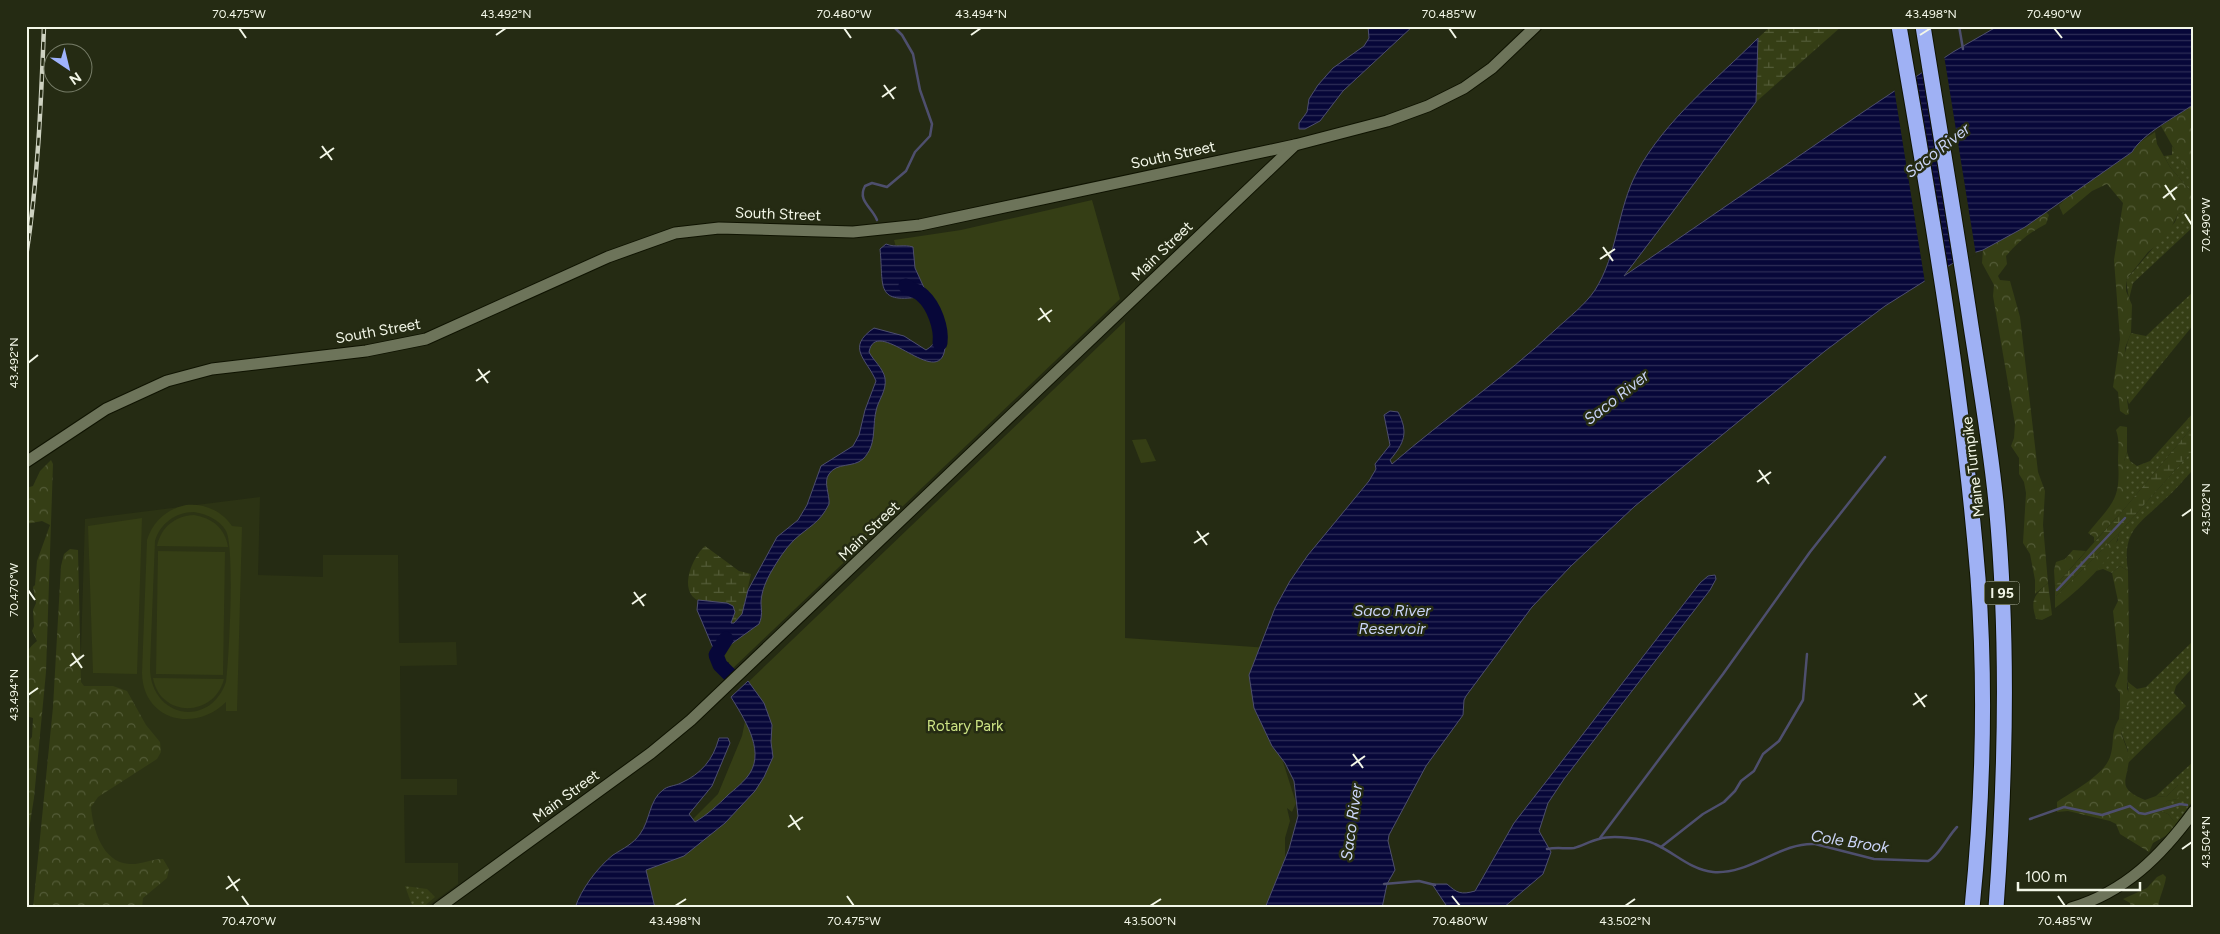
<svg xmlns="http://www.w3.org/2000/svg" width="2220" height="934" font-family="Figtree,sans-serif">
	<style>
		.built { fill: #2c3314 }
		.grass { fill: url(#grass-dots) }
		.forest { fill: url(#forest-crowns) }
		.wetland { fill: url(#wetland-marsh) }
		.park { fill: #353e15; fill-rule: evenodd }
		.water { fill: url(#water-rules); stroke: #4e4f6e }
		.pier { fill: #252b13 }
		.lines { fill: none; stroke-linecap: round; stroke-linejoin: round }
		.stream { stroke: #4e4f6e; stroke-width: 2.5 }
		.river { stroke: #070739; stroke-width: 15 }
		.tertiary-casing { stroke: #0f1300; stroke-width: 13 }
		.motorway-casing { stroke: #0f1300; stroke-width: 17 }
		.tertiary { stroke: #6d745a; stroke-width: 11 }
		.motorway { stroke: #9fb1f4; stroke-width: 15 }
		.rail-casing { stroke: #ced2c1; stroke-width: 4.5 }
		.rail { stroke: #252b13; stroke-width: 2.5; stroke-dasharray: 8; stroke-linecap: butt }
		.ticks { fill: none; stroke: #f3f7e8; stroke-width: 2 }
		.labels { text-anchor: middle; stroke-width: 5; stroke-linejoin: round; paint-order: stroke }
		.shield { fill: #252b13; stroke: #b5baa8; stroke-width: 1 }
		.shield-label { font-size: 14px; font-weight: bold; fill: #f3f7e8 }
		.street-label { font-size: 15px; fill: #f3f7e8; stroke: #252b13 }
		.park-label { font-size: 15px; fill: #cce384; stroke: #252b13 }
		.water-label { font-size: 16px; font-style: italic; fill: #cbd5f8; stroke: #252b13 }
		.neatline { fill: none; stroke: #f3f7e8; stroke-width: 2 }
		.ticks-label { font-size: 12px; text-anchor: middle; fill: #f3f7e8 }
	</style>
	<defs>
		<pattern id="grass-dots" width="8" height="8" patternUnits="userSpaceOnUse" patternTransform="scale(1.25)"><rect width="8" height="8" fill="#353e15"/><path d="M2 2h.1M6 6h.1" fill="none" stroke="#535b37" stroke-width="1.8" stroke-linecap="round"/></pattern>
		<pattern id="forest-crowns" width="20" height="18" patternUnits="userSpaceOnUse" patternTransform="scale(1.25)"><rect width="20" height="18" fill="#353e15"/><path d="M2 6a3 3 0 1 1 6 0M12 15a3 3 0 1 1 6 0" fill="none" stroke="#535b37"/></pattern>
		<pattern id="wetland-marsh" width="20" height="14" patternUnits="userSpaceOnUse" patternTransform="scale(1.25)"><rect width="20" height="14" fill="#353e15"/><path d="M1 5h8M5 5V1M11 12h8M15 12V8" fill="none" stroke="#535b37"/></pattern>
		<pattern id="water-rules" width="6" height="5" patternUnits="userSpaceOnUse" patternTransform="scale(1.25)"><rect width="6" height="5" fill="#070739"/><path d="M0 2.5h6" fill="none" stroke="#2c2c56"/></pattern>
	</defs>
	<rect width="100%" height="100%" fill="#252b13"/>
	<!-- built -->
	<polygon class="built" points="260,497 258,575 323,577 323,555 398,555 399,643 456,642 457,665 400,666 401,779 457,779 457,795 404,795 405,863 458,863 458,884 425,908 73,908 85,519"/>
	<!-- grass -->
	<g class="grass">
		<polygon points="2172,146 2194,176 2194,195 2170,167 2164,156 2172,155"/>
		<polygon points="2186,211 2194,213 2194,226 2133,283 2129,299 2126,280 2175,222 2178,214"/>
		<path d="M2194 291V324L2129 404C2120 382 2122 354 2131 333L2146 336Z"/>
		<polygon points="2194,412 2194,425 2125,508 2124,461 2127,452 2130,461 2137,466 2150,461"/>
		<path d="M2194 449V469C2184 479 2175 491 2164 500 2138 525 2122 531 2128 571L2120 566 2112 573 2103 569 2096 571 2118 540 2119 533Z"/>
		<polygon points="2194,640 2194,666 2176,686 2174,693 2186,706 2128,763 2128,750 2121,732 2125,720 2119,719 2120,707 2129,707 2128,682 2137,689 2146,687"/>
		<polygon points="2194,761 2194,799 2176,824 2168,814 2160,811 2167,801 2177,799 2178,785 2166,797 2156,796"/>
		<polygon points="405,886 427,889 435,897 422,908 413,908"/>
	</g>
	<!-- forest -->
	<g class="forest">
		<polygon points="2194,104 2194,176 2182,163 2161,126"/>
		<polygon points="2155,132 2157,144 2170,167 2194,195 2194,213 2186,211 2178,214 2166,238 2148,252 2126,280 2126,291 2132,305 2131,333 2125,348 2124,377 2129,414 2126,415 2120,411 2118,392 2113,387 2120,339 2114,260 2123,203 2107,184 2092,191 2063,215 2059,205 2070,195 2132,152 2136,145"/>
		<path d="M2046 212 2049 215 2046 224C2030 232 2018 242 2006 256L2007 264 1998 276 2000 280 2010 281 2020 317 2038 472 2045 491 2043 525 2048 583 2035 594V580L2030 554 2023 543 2026 493 2024 482 2019 474V458L2011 446 2014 438 2015 424 1993 296 1994 285 1982 263 1983 250 2025 227Z"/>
		<path d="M2120 426 2127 427V452L2124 461 2127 473 2125 508 2094 542V537L2088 533C2112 503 2121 501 2118 461 2118 450 2120 441 2116 430Z"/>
		<path d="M51 460 53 464 46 672 34 798 26 848V744L32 737 33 718 26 716V703L31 697C28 691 29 688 29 681 29 663 19 655 37 641L32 631 34 626 33 610 36 603 33 587 35 585 37 561 50 525 42 521 26 524V488L33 486 40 471Z"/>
		<path d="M2119 533C2116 558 2075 593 2055 608V597Z"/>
		<path d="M70 549 78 550 81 682 84 686H113L127 691 146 725 160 742 161 752 157 759 98 797 91 807C93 829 102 862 129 864 140 865 152 859 163 859L169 869 167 878 143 898 142 908H33L53 707 61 566 64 554Z"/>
		<polygon points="2073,550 2086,551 2055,586 2054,570 2056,562 2065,559"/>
		<polygon points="2120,566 2128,571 2129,636 2127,689 2133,700 2129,707 2120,707 2120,693 2115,686 2120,673 2113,611 2118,601 2112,573"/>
		<path d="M2119 719 2126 720 2121 732C2123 741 2129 750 2129 759 2127 783 2116 787 2145 800L2156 796 2166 797 2178 785 2182 786 2183 794 2177 799 2167 801 2160 811 2168 814 2176 824 2169 834 2153 843 2149 852 2120 834 2116 824 2110 821 2068 811 2057 812V802C2073 791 2104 775 2110 757 2115 743 2110 733 2119 719Z"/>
		<path d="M2163 874 2166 877C2165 887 2159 897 2158 908H2131L2130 903 2123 899 2147 888 2157 877Z"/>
	</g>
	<!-- wetland -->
	<g class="wetland">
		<polygon points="1771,26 1842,26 1756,102 1758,38"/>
		<polygon points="2194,425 2194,449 2119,533 2055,597 2055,586 2125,508"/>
		<path d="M705 546 739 571 751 574 742 614 734 623H730L735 612 727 603C718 601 707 604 699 601 677 591 693 556 705 546Z"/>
		<path d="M2048 583 2052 615 2042 620 2036 619C2030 600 2034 595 2048 583Z"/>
	</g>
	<!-- park -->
	<g class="park">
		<path d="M1092 200 1120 299 729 672V662L724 663 718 653 738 628 764 573 811 517 823 474 852 458 880 385 864 350 873 336 921 351 930 348 939 337C939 324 939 302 928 292 922 287 913 286 906 284L894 240 961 230Z"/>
		<polygon points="1125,321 1125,638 1269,648 1279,749 1296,803 1292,812 1287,808 1290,821 1285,838 1285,868 1270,908 614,908 665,847 718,794 742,736 749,702 742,688"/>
		<polygon points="1146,439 1156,461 1141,463 1132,440"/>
		<path d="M186 505C204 503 222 511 232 526L242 527 237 711H226V702C195 733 143 721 142 673L147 540C153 521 167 509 186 505ZM194 512C207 514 220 520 226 531 235 547 229 660 226 682 209 730 149 717 150 666L155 541C160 524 175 512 194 512Z"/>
		<path d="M194 515C212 518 225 528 228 547L157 546C161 527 175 516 194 515Z"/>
		<polygon points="142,518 137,674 93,673 88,526"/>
		<polygon points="158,551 225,552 223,675 156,674"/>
		<path d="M153 678 224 679C214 718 160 718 153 678Z"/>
	</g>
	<!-- water -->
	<g class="water">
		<polygon points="1368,26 1413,26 1343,91 1320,121 1305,129 1299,129 1299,123 1307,112 1309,99 1318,85 1333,68 1364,46 1369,38"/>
		<path d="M1998 26H2194V104C2176 117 2143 133 2132 152L2025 227 1983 250 1966 255 1885 306 1825 351 1635 506 1571 566 1532 607 1466 696 1464 700 1463 715 1426 766 1389 835 1388 841 1395 870 1387 884 1382 908H1265L1289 849 1298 816 1294 781 1285 763 1272 746 1254 708 1249 675 1275 608 1290 581 1308 555 1369 481 1376 469 1375 464 1390 445 1384 415 1390 411 1398 412C1409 433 1404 443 1390 460L1392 464C1445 418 1504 378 1555 330 1569 317 1585 305 1595 290 1618 254 1617 209 1637 172 1665 120 1716 80 1758 38L1756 102 1624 276 1866 110 1953 52Z"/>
		<path d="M886 244C896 248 904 244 913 247L915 268 926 292 924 296C874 305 884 287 880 249Z"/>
		<path d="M939 323C944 333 947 342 944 353 934 386 876 315 869 352 873 360 883 368 885 378 887 391 878 400 876 411 872 428 877 445 863 459 853 468 837 462 829 474 823 482 830 495 829 504 820 523 808 527 794 540 785 549 778 560 771 572 766 581 762 590 761 601 761 610 763 615 759 624L716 655 697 610 698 600 727 603 733 606 735 612 731 623H734L742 614 748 590 777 537 798 520 807 505 821 466 853 446 859 435 865 410 876 381C867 359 845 348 874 328L904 336 926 350C936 344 941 334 939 323Z"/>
		<path d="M1715 575 1716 579 1710 590 1564 779 1548 803 1539 831 1551 852 1543 874 1503 908H1448L1432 884H1447C1457 893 1461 895 1475 891L1514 823 1700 583 1708 576Z"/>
		<path d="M748 681 764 703 772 725 771 742 773 757 764 777 755 791 725 823 684 856 646 870 655 908H575C581 889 598 867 613 855 624 848 633 844 640 834 650 821 649 800 663 790 667 786 675 786 681 783 701 774 713 760 719 738H728L730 743 712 786 689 814 695 822C707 815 718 805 728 795 735 789 745 781 750 773 765 749 743 717 731 697Z"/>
	</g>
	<!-- pier -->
	<g class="pier">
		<polygon points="1944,55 1976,255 1954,265 1923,69"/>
		<polygon points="1915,74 1947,270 1925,283 1894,88"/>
	</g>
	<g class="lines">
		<!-- stream -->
		<g class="stream">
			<polyline points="1959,26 1963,49"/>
			<path d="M877 220C872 207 857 201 865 186L872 183 887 187 906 171 915 152 930 136 932 124 920 90 913 54 902 35 893 26"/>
			<polyline points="2057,590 2125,518"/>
			<polyline points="2030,819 2064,807 2102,815 2130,806 2139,813 2145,814 2180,804 2187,805"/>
			<polyline points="1600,838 1723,674 1810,552 1885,457"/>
			<polyline points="1661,847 1703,814 1724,802 1735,791 1741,781 1754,771 1763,754 1779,741 1803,700 1807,654"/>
			<path d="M1547 849C1557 847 1565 849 1574 848 1582 846 1590 841 1599 839 1612 835 1643 838 1655 844 1675 853 1691 870 1713 872 1750 875 1780 842 1815 844L1874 859 1928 861C1938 857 1948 836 1957 827"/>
			<polyline points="1384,884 1419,881 1435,885"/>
		</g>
		<!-- river -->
		<g class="river">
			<path d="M906 286C911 290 919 291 923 296 934 306 942 328 940 343"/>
			<polyline points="726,639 716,655 720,665 730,675"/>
		</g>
		<!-- tertiary casing -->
		<g class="tertiary-casing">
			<g id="tertiary">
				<polyline points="26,462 106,409 167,381 212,369 366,351 426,339 608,257 675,233 719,228 853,232 920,225 1295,145 1387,121 1428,106 1464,88 1492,68 1536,26"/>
				<polyline points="438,908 651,753 691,720 1295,145"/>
				<path d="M2071 908C2125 892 2161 856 2194 811"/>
			</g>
		</g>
		<!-- motorway casing -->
		<g class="motorway-casing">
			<g id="motorway">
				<path d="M1899 26C1931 209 1963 393 1978 578 1986 687 1983 799 1972 908"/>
				<path d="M1923 26C1939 126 1956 226 1971 326 1980 384 1990 443 1996 502 2009 638 2006 772 1996 908"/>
			</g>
		</g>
		<!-- tertiary -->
		<use href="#tertiary" class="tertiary"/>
		<!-- motorway -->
		<use href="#motorway" class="motorway"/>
		<!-- rail casing -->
		<g class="rail-casing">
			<path id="rail" d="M26 257C38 180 41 104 44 26"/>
		</g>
		<!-- rail -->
		<use href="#rail" class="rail"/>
	</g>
	<!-- ticks -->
	<path class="ticks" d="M239 28 246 38M844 28 851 38M1449 28 1456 38M2054 28 2062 38M496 35 506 28M971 35 981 28M1920 35 1931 28M884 85 894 99M882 97 896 87M322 146 332 160M320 158 334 148M2165 185 2175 200M2163 198 2177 187M2185 214 2192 225M1603 247 1613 261M1600 259 1615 249M1040 308 1050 322M1038 320 1052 310M28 363 38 355M478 369 488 383M476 381 490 371M1759 470 1769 484M1757 482 1771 472M2182 516 2192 509M1197 531 1207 545M1194 543 1209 533M28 590 35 600M634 592 644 606M632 604 646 594M72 653 82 668M70 666 84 655M1915 693 1925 707M28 695 38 688M1913 705 1927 695M1353 754 1363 768M1351 766 1365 756M790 815 800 830M788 827 803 817M2182 849 2192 842M228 876 238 891M226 889 240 879M242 896 249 906M847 896 854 906M1452 896 1460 906M2058 896 2065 906M675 906 686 899M1150 906 1161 899M1625 906 1635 899"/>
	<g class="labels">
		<!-- shield labels -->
		<rect class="shield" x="1984.5" y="581.5" width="35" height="23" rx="4"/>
		<g class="shield-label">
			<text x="2002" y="598">I 95</text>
		</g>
		<!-- street labels -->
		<g class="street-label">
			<text transform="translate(1173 155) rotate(-12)" y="5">South Street</text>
			<text transform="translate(778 214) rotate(2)" y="5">South Street</text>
			<text transform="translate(1162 251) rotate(-44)" y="5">Main Street</text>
			<text transform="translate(378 331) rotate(-10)" y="5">South Street</text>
			<text transform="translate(1973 467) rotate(-97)" y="5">Maine Turnpike</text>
			<text transform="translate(869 531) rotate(-44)" y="5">Main Street</text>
			<text transform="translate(566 796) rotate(-36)" y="5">Main Street</text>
		</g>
		<!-- park labels -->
		<g class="park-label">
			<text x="965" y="731">Rotary Park</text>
		</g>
		<!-- water labels -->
		<g class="water-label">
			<text transform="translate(1937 150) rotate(-38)" y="6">Saco River</text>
			<text transform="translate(1616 397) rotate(-38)" y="6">Saco River</text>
			<text x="1392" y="616">Saco River<tspan x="1392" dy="18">Reservoir</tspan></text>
			<text transform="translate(1351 822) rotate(-82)" y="6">Saco River</text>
			<text transform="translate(1850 841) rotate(9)" y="6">Cole Brook</text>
		</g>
	</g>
	<!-- border -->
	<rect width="2220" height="934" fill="none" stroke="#252b13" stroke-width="55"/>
	<!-- north arrow -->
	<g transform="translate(68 68) rotate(145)"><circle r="24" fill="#252b13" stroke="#777d68"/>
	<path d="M0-4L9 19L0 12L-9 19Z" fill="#9fb3fd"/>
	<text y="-8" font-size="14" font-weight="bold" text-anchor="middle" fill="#f3f7e8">N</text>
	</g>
	<!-- scale -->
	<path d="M2018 882v8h122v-8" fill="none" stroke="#f3f7e8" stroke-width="2.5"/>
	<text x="2025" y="882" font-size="15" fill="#f3f7e8" stroke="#252b13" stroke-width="4" paint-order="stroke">100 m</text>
	<rect x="28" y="28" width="2164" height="878" class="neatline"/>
	<g class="ticks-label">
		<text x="239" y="18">70.475°W</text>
		<text x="506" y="18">43.492°N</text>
		<text x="844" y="18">70.480°W</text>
		<text x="981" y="18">43.494°N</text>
		<text x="1449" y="18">70.485°W</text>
		<text x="1931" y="18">43.498°N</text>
		<text x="2054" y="18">70.490°W</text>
		<text transform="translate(2206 225) rotate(-90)" y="4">70.490°W</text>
		<text transform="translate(14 363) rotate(-90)" y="4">43.492°N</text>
		<text transform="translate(2206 509) rotate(-90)" y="4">43.502°N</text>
		<text transform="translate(14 590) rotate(-90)" y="4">70.470°W</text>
		<text transform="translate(14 695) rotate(-90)" y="4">43.494°N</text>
		<text transform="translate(2206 842) rotate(-90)" y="4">43.504°N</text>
		<text x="249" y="925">70.470°W</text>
		<text x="675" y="925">43.498°N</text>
		<text x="854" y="925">70.475°W</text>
		<text x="1150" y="925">43.500°N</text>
		<text x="1460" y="925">70.480°W</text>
		<text x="1625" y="925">43.502°N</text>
		<text x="2065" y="925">70.485°W</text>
	</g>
</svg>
